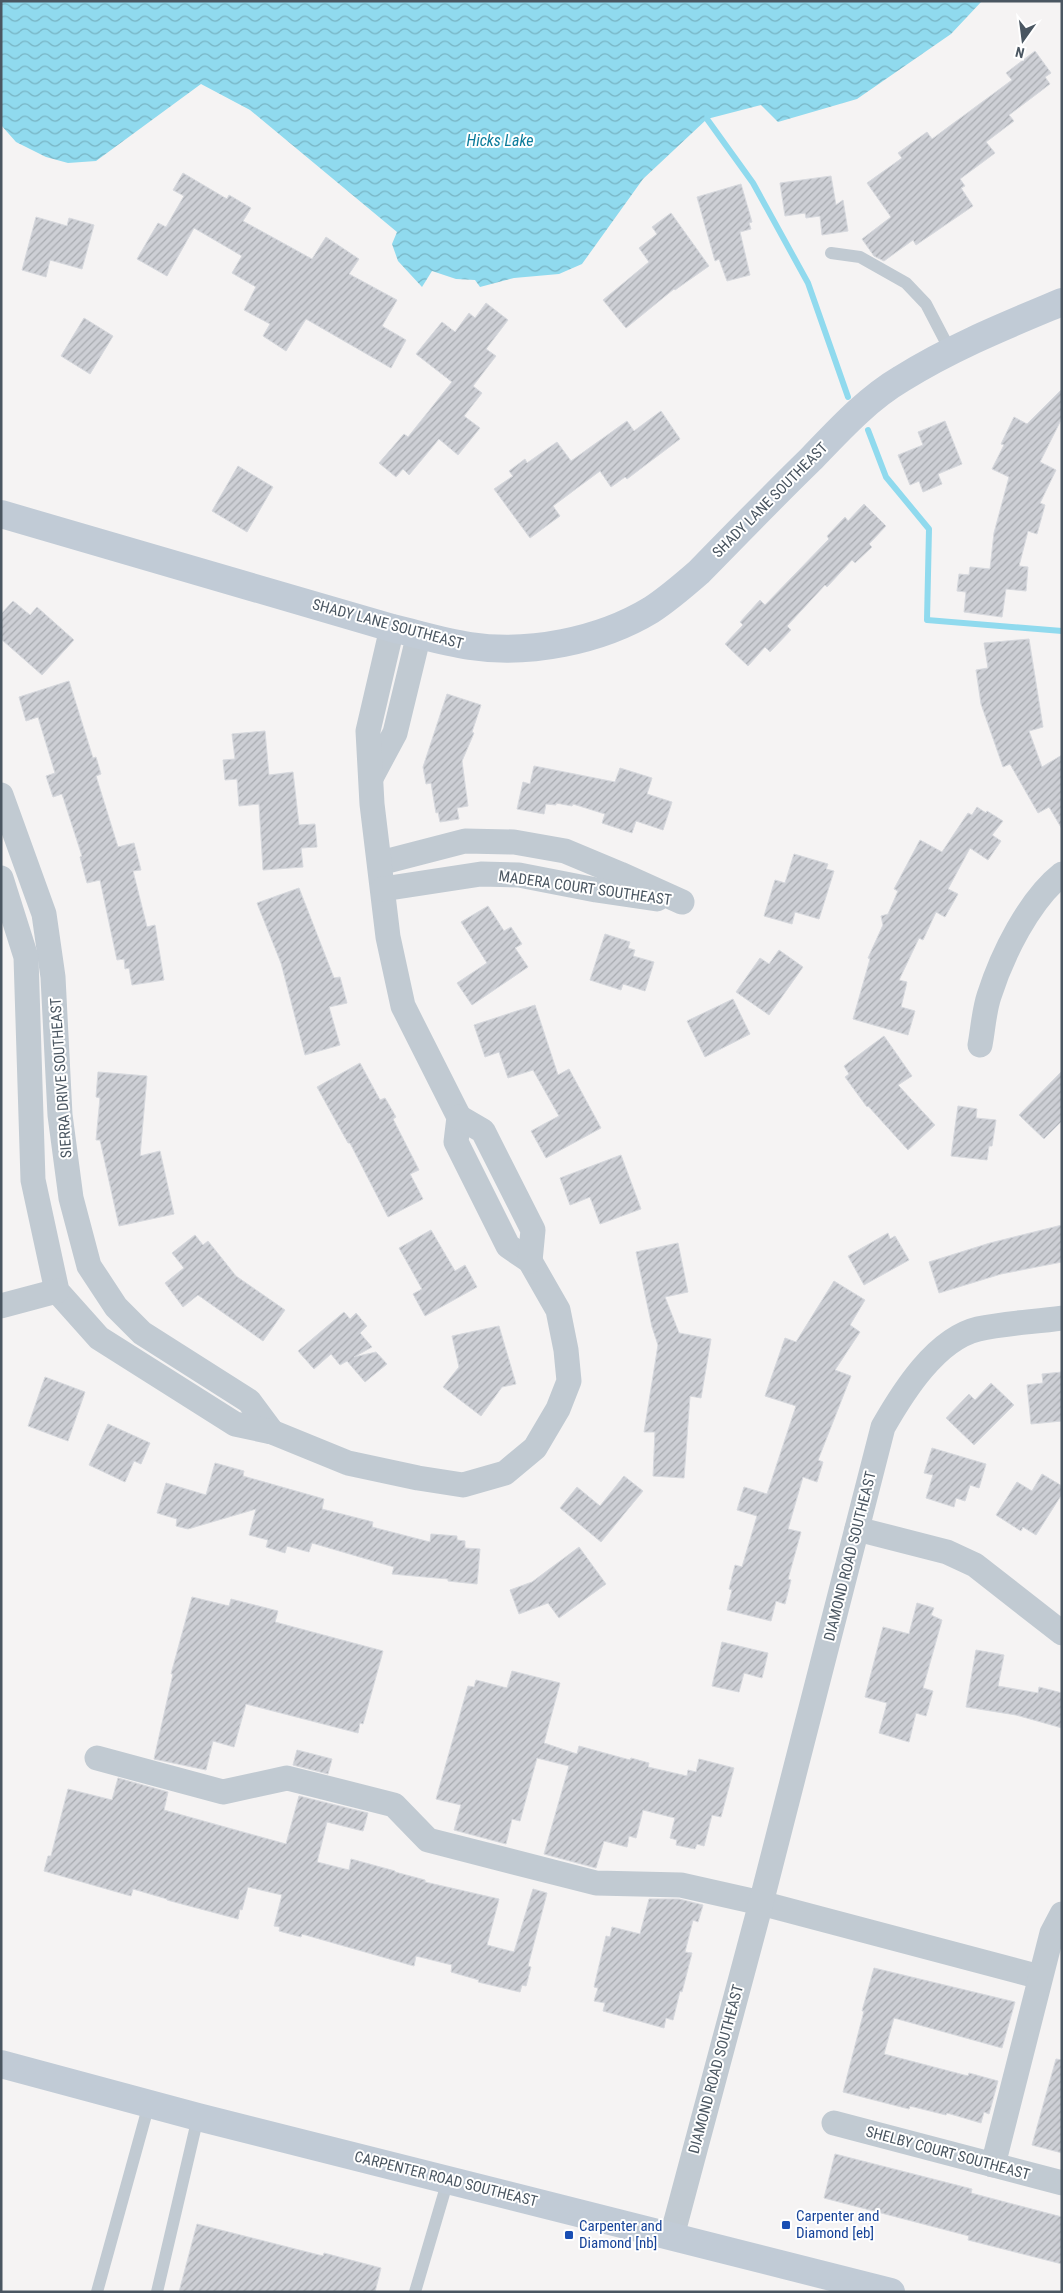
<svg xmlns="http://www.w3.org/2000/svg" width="1063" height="2293" font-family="'Roboto Condensed',sans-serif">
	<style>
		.water { fill: url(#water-waves) }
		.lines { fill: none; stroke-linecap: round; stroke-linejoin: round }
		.stream { stroke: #90daee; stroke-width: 6 }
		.building { fill: url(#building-hatch); stroke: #d7d9de }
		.lane { stroke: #c1cad2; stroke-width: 12 }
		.street { stroke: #c1cad2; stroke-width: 25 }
		.secondary { stroke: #c1cbd6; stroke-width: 28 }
		.transit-dot { fill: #1a4fb4; stroke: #fff; stroke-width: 2 }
		.labels { text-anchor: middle; stroke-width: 4; stroke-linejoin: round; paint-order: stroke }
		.street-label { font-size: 15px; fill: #4a5661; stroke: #fff }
		.transit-label { font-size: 15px; fill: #164399; stroke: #fff; text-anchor: start }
		.water-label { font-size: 16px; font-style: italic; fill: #0c7c9b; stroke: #fff }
	</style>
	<defs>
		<pattern id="water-waves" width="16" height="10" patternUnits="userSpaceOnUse" patternTransform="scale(1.25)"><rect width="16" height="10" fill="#90daee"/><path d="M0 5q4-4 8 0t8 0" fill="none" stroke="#78b4c4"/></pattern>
		<pattern id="building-hatch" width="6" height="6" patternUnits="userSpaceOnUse" patternTransform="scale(1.25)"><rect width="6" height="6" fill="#cdcfd5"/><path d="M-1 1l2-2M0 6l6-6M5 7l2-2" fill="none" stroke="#a8abb0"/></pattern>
	</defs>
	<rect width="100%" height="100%" fill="#f5f3f3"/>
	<!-- water -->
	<polygon class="water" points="1,1 982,1 951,34 857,99 778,122 761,105 707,119 643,179 582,264 559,274 514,278 480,287 475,280 456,279 432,271 422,287 398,261 392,244 397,232 250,110 201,84 96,161 68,163 46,157 16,142 1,125"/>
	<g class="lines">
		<!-- stream -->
		<g class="stream">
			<polyline points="708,112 707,119 753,183 808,283 848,397"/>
			<polyline points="868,430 886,477 929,529 927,620 1062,631"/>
		</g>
	</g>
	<!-- building -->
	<g class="building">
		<polygon points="1035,51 1051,73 1045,77 1050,84 1009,115 1014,121 986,142 995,153 960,179 965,186 961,188 973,206 916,245 913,240 884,261 874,256 862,239 891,217 867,183 902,158 898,153 927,132 932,139 1012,80 1006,73"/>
		<polygon points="183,173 227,199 229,195 251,208 243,221 312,259 326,237 359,259 349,274 397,300 382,326 406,340 391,368 306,319 286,351 263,336 270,324 244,310 256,287 232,273 242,256 194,228 167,276 137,259 158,223 166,227 184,196 173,190"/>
		<polygon points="831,176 836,205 843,200 848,231 822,235 820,216 806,218 805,213 785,216 780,183"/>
		<polygon points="741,184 752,222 749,223 751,229 740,232 750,275 727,281 719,259 715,261 697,197"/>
		<polygon points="671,213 709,266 675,290 674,289 626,328 603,300 649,262 639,248 657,234 652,227"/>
		<polygon points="36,217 67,226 69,218 94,225 82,269 50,260 46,277 22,270"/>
		<polygon points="486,303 508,320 486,349 496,356 473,386 482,393 464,416 480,428 458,455 439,439 409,475 403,469 396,477 379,463 404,434 408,437 452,382 416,354 442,322 455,332 469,313 475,318"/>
		<polygon points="84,318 113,336 90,374 61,356"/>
		<polygon points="1062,389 1062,418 1040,462 1056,470 1040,503 1045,505 1037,534 1028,531 1019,566 1028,567 1026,591 1006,589 1002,617 964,612 966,592 957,591 959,574 969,575 970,567 990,569 994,533 1009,477 992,469 1004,445 1001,444 1014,417 1027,424"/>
		<polygon points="661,411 680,439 627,479 625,477 611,487 600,471 553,506 560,516 530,538 494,489 513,476 509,471 525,459 527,463 557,442 571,461 627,421 634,431"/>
		<polygon points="945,421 962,464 938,474 942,484 923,492 919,481 910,485 898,455 923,445 918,432"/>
		<polygon points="238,466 273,487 247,532 212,511"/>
		<polygon points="864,504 886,526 869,544 872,547 855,563 852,560 827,587 825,585 787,626 791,630 770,652 765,647 748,666 725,644 743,625 740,622 760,600 765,605 829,539 827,536 845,517 848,521"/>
		<polygon points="13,601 30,615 37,607 74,640 42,675 1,639 1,614"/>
		<polygon points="1029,639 1043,727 1029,731 1042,767 1062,755 1062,829 1049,807 1038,813 1010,764 1003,767 981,704 976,670 988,668 984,643"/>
		<polygon points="69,681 93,758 96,757 101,774 96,776 118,847 134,843 141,870 133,871 147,927 155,925 164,980 132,985 129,968 125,969 124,959 117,960 100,880 87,883 80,857 82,856 62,794 53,797 46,776 55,773 38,717 26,721 19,697"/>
		<polygon points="447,694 481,705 472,732 474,733 462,761 468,806 457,808 459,819 440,822 438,812 436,813 431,783 426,784 423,767"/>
		<polygon points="265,731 269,775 293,772 299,825 315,824 317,847 301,848 303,867 263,870 259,804 239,806 237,779 225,780 223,760 235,759 232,734"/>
		<polygon points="534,766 615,782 620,768 652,778 647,794 672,802 663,830 636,821 632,833 602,823 605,814 573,804 572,806 556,803 556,805 546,804 544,814 517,809 523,782 530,784"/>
		<polygon points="977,807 986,813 987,811 1003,821 992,835 1001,841 988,860 970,848 948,889 958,894 945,917 936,912 923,940 919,938 899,980 907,982 901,1007 915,1011 908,1035 853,1019 870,959 868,958 883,925 881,916 888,914 898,891 894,889 920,840 942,852 968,813 972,815"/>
		<polygon points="794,854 828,864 826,869 834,871 819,919 795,912 792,924 764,916 775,880 785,883"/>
		<polygon points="299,888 334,978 340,977 347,1003 329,1007 340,1045 305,1055 281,963 257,903"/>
		<polygon points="488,906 504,931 511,927 522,944 515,948 528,967 472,1005 457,983 487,963 461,922"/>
		<polygon points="605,934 630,942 628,948 635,950 633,956 654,962 645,991 623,984 621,990 590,980"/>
		<polygon points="779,950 803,967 769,1015 736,992 760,958 769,964"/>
		<polygon points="733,999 750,1034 705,1057 687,1021"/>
		<polygon points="535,1005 558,1075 569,1069 601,1128 546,1158 531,1131 559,1116 533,1070 508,1078 499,1052 485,1057 474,1025"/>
		<polygon points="884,1036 912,1076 898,1085 935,1125 908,1150 868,1106 867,1107 845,1077 849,1074 844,1066"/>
		<polygon points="360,1063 380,1100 385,1098 396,1117 393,1119 419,1170 410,1174 423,1199 388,1217 350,1143 348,1143 317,1087"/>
		<polygon points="1062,1071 1062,1121 1044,1139 1019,1115"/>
		<polygon points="98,1072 147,1076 140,1156 160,1151 174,1214 119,1226 100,1140 96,1140 100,1098 96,1097"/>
		<polygon points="958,1106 977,1109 976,1118 996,1120 992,1146 989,1146 987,1160 951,1156"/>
		<polygon points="621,1155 641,1209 600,1224 590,1197 570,1205 560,1178"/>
		<polygon points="1062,1225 1062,1262 1001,1274 939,1293 929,1262 990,1243"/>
		<polygon points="431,1230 455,1271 465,1265 477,1287 425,1316 413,1294 422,1289 399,1248"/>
		<polygon points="888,1233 890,1239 895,1236 909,1260 864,1285 848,1256"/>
		<polygon points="195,1235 203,1245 208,1241 236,1276 285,1310 263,1341 198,1295 183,1307 165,1283 184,1268 172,1253"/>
		<polygon points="678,1243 688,1292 665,1297 679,1333 711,1339 701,1398 690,1396 684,1478 653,1476 655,1432 644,1432 658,1345 652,1327 636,1252"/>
		<polygon points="834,1281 865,1300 850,1325 860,1332 835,1370 851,1376 818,1460 823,1462 817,1482 803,1477 788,1529 801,1532 788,1579 791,1580 785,1604 776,1601 771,1621 727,1610 732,1590 729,1589 735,1565 742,1567 757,1516 737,1510 744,1487 767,1494 796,1406 765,1396 785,1338 796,1342"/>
		<polygon points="344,1312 350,1319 356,1313 367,1326 360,1333 372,1347 354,1357 376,1352 387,1364 365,1382 347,1361 340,1365 331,1354 314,1369 298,1351"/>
		<polygon points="499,1326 516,1384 502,1387 481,1416 443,1387 459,1367 452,1336"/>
		<polygon points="1062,1372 1062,1421 1031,1424 1027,1385 1043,1383 1042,1374"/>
		<polygon points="45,1377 85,1392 68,1441 28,1426"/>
		<polygon points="991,1383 1014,1405 974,1445 946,1418 969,1394 975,1400"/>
		<polygon points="108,1424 150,1443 141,1464 134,1461 125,1482 89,1465"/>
		<polygon points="932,1448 986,1464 979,1488 970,1485 965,1501 956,1498 954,1507 926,1498 933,1475 924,1473"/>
		<polygon points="215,1463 244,1471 243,1476 324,1499 322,1509 373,1522 372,1527 430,1542 431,1534 457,1536 457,1540 465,1541 465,1548 480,1549 477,1584 448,1581 448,1579 392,1574 394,1567 312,1543 309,1552 287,1546 285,1553 266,1547 268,1540 249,1535 256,1509 188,1529 176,1526 177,1519 157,1513 166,1483 206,1495"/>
		<polygon points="1042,1474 1062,1486 1062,1494 1036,1535 1023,1527 1021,1531 996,1515 1017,1482 1032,1491"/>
		<polygon points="624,1476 643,1491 601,1542 560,1508 577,1487 600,1506"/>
		<polygon points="579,1547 606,1584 559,1618 548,1603 519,1614 510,1590 532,1582"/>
		<polygon points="192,1597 229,1606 231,1599 278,1611 275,1622 383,1651 363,1724 360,1723 358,1733 246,1704 234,1747 213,1741 206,1770 154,1759 173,1674 171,1674"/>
		<polygon points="917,1603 934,1608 931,1615 942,1620 923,1688 933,1691 926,1716 916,1713 909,1742 879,1733 887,1703 865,1697 883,1627 909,1634"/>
		<polygon points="722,1642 768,1653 762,1678 744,1673 739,1692 712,1686"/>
		<polygon points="976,1650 1004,1655 998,1686 1038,1693 1039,1687 1062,1693 1062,1728 1016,1715 966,1707"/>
		<polygon points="512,1671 560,1683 544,1743 577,1754 579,1746 630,1760 631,1758 649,1763 648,1767 687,1776 688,1770 696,1772 699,1759 734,1768 721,1817 712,1815 704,1846 697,1844 695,1849 676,1845 677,1840 670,1838 675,1818 643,1810 636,1838 629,1836 627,1847 604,1841 596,1868 544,1854 569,1766 537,1758 520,1821 512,1819 506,1844 454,1830 461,1805 436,1799 468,1686 474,1687 476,1680 507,1688"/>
		<polygon points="297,1750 332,1759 328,1774 293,1765"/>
		<polygon points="118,1778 168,1792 164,1810 286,1844 299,1796 368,1813 363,1831 327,1822 317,1862 349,1870 351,1859 395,1871 395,1872 425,1880 425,1882 499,1899 487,1945 514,1952 533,1889 547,1893 528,1966 531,1967 526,1986 522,1985 520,1992 478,1982 479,1980 451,1972 452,1965 416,1956 414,1966 302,1934 301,1937 279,1931 280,1927 274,1926 282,1895 248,1887 242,1910 240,1909 238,1919 167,1900 167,1899 133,1889 131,1896 44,1871 48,1856 51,1856 68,1789 112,1800"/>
		<polygon points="649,1899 679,1899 703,1905 698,1922 693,1920 685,1952 692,1953 682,1992 680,1991 673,2020 666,2018 664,2028 603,2011 605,2003 594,2001 598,1988 594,1987 606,1936 610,1937 612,1927 640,1934"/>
		<polygon points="874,1968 1015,2002 1002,2048 894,2018 884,2054 968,2076 969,2073 998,2081 989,2114 984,2112 981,2123 947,2113 946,2115 910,2106 909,2109 843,2092 864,2011 862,2011"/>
		<polygon points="1056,2059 1062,2060 1062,2153 1032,2145"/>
		<polygon points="835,2154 972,2189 971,2193 1062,2217 1062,2264 968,2240 969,2236 824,2198"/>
		<polygon points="197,2224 323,2256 324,2253 381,2268 375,2292 179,2292"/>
	</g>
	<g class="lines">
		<!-- lane -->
		<g class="lane">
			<polyline points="831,253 860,257 906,283 926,304 951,352"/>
			<polyline points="97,2292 149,2104"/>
			<polyline points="157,2292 198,2117"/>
			<polyline points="415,2292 448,2180"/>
		</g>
		<!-- street -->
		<g class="street">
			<polyline points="372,776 395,733 419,634"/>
			<polyline points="1,795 44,914 53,977 60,1115 71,1198 89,1266 116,1307 142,1333 249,1401 272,1432"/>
			<polyline points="380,863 465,841 514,842 565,851 620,874 682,902"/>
			<polyline points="1,878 26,957 33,1180 57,1291 99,1338 235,1424 272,1432 348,1463 418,1478 463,1485 505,1473 535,1448 558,1409 569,1381 566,1350 558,1310 530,1261 508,1246 456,1142 459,1117 403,1006 388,937 372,804 368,731 392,628"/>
			<polyline points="383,889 481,874 519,875 596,890 657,899"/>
			<path d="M980 1045C983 1029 984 1011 989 996 1002 955 1029 900 1062 874"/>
			<polyline points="459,1117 483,1131 533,1230 530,1261"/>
			<polyline points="1,1306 57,1291"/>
			<polyline points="857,1529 947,1552 975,1565 1062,1633"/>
			<polyline points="97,1758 223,1792 287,1778 394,1805 428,1840 596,1883 681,1885 761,1903 1040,1977"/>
			<polyline points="834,2123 1062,2183"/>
			<polyline points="993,2165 1052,1933 1062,1914"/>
			<path d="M672 2236 761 1903 883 1427C903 1392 936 1339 978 1329 1005 1323 1034 1322 1062 1318"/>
		</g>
		<!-- secondary -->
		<g class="secondary">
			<path d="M1 514 392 628C418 634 444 642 470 646 528 655 600 641 651 610 668 599 683 586 699 572 736 534 773 496 811 459 838 431 867 399 901 379 952 347 1007 325 1062 302"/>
			<polyline points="1,2064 198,2117 891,2292"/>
		</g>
	</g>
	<!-- markers -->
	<g class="transit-dot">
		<rect x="781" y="2220" width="10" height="10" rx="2.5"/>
		<rect x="564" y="2230" width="10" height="10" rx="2.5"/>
	</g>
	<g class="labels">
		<!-- street labels -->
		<g class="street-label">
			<text transform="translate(770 500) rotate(-45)" y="5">SHADY LANE SOUTHEAST</text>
			<text transform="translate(388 624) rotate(15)" y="5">SHADY LANE SOUTHEAST</text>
			<text transform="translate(585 888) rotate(8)" y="5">MADERA COURT SOUTHEAST</text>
			<text transform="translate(61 1078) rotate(-94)" y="5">SIERRA DRIVE SOUTHEAST</text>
			<text transform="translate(850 1556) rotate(-76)" y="5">DIAMOND ROAD SOUTHEAST</text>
			<text transform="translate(716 2069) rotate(-75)" y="5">DIAMOND ROAD SOUTHEAST</text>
			<text transform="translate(948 2153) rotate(15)" y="5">SHELBY COURT SOUTHEAST</text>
			<text transform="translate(446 2179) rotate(14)" y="5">CARPENTER ROAD SOUTHEAST</text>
		</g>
		<!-- transit labels -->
		<g class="transit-label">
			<text x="796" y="2221">Carpenter and<tspan x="796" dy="17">Diamond [eb]</tspan></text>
			<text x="579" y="2231">Carpenter and<tspan x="579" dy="17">Diamond [nb]</tspan></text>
		</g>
		<!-- water labels -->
		<g class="water-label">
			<text x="500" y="146">Hicks Lake</text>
		</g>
	</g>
	<!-- border -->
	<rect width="1063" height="2293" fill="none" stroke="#4a5661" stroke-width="5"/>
	<!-- north arrow -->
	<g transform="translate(1023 40) rotate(194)" stroke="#ffffff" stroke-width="4" paint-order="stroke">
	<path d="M0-4L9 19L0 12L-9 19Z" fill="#4a5661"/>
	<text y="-8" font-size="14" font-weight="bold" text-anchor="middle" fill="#4a5661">N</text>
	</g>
</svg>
